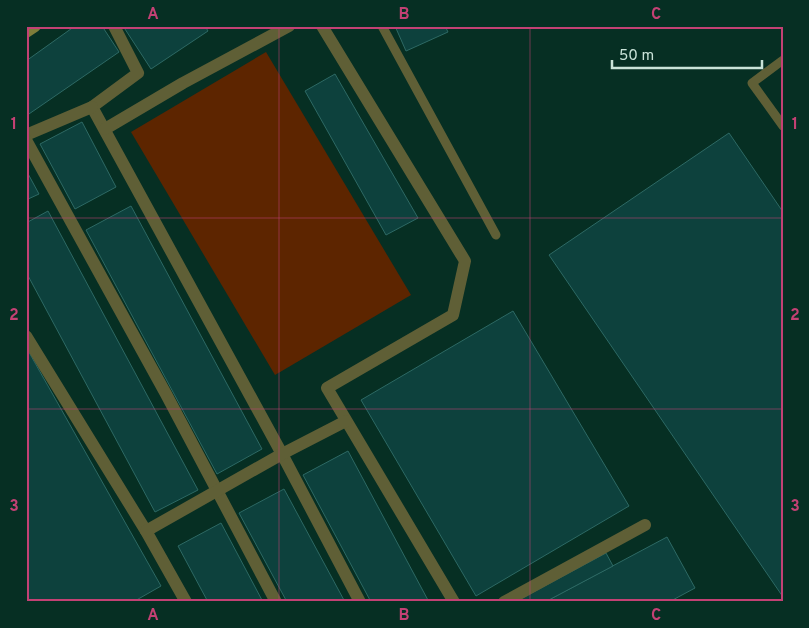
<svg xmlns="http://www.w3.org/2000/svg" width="809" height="628" font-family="Overpass,sans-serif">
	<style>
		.green { fill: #5d2500 }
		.building { fill: #0d413d; stroke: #2d6964 }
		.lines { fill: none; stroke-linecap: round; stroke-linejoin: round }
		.lane { stroke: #5f5f36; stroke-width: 9 }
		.street { stroke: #5f5f36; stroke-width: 12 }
		.secondary { stroke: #7e7d3a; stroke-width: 12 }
		.grid { fill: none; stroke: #c34174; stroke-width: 1; stroke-opacity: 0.55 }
		.neatline { fill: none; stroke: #c34174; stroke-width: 2 }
		.grid-label { font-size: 16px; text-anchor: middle; font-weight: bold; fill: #c34174 }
	</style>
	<rect width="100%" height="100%" fill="#062f23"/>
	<!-- green -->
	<polygon class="green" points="266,52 411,295 275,375 131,132"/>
	<!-- building -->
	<g class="building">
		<polygon points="75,26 102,26 119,52 26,116 26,61"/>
		<polygon points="123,26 205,26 208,31 151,69"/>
		<polygon points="395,26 445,26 448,32 406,51"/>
		<polygon points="335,74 418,218 386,235 305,91"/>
		<polygon points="82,122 116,187 75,209 40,144"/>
		<polygon points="729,133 783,212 783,597 549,255"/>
		<polygon points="26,170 39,194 26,200"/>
		<polygon points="131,206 262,449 217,474 86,230"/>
		<polygon points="48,211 198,490 155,512 26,272 26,223"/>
		<polygon points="513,311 629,506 476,596 361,400"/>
		<polygon points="26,347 161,586 133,602 26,602"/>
		<polygon points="348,451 429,602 371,602 303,475"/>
		<polygon points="284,489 345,602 287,602 239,513"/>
		<polygon points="221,523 263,602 208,602 178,546"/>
		<polygon points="667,537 695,588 669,602 545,602"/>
		<polygon points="606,553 613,566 545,602 515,602"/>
	</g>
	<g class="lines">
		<!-- lane -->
		<g class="lane">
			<polyline points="382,26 496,235"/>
			<polyline points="783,60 752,83 783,126"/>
		</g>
		<!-- street -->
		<g class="street">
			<polyline points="114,26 138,73 92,107 282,454 360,602"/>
			<polyline points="322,26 465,261 453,315 327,388 454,602"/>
			<polyline points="105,129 183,83 289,26"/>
			<polyline points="26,135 92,107"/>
			<polyline points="26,140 166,394 276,602"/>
			<polyline points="26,336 146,531 186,602"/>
			<polyline points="146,531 282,454 346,421"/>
			<polyline points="504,602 645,525"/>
		</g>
		<!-- secondary -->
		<polyline class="secondary" points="26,32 35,26"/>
	</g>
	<!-- grid -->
	<path class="grid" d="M279 26V602M530 26V602M26 218H783M26 409H783"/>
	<!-- border -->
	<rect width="809" height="628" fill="none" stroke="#062f23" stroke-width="55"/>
	<!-- scale -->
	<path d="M612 60v8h150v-8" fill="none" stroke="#c9e3d8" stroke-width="2.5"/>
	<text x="619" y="60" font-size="15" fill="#c9e3d8" stroke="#062f23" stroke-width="4" paint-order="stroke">50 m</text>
	<rect x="28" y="28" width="754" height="572" class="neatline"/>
	<g class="grid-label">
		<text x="153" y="19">A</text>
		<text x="404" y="19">B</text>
		<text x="656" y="19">C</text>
		<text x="14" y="129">1</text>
		<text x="795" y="129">1</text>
		<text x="14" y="320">2</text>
		<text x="795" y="320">2</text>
		<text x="14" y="511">3</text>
		<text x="795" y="511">3</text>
		<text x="153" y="620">A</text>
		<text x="404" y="620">B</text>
		<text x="656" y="620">C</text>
	</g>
</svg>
